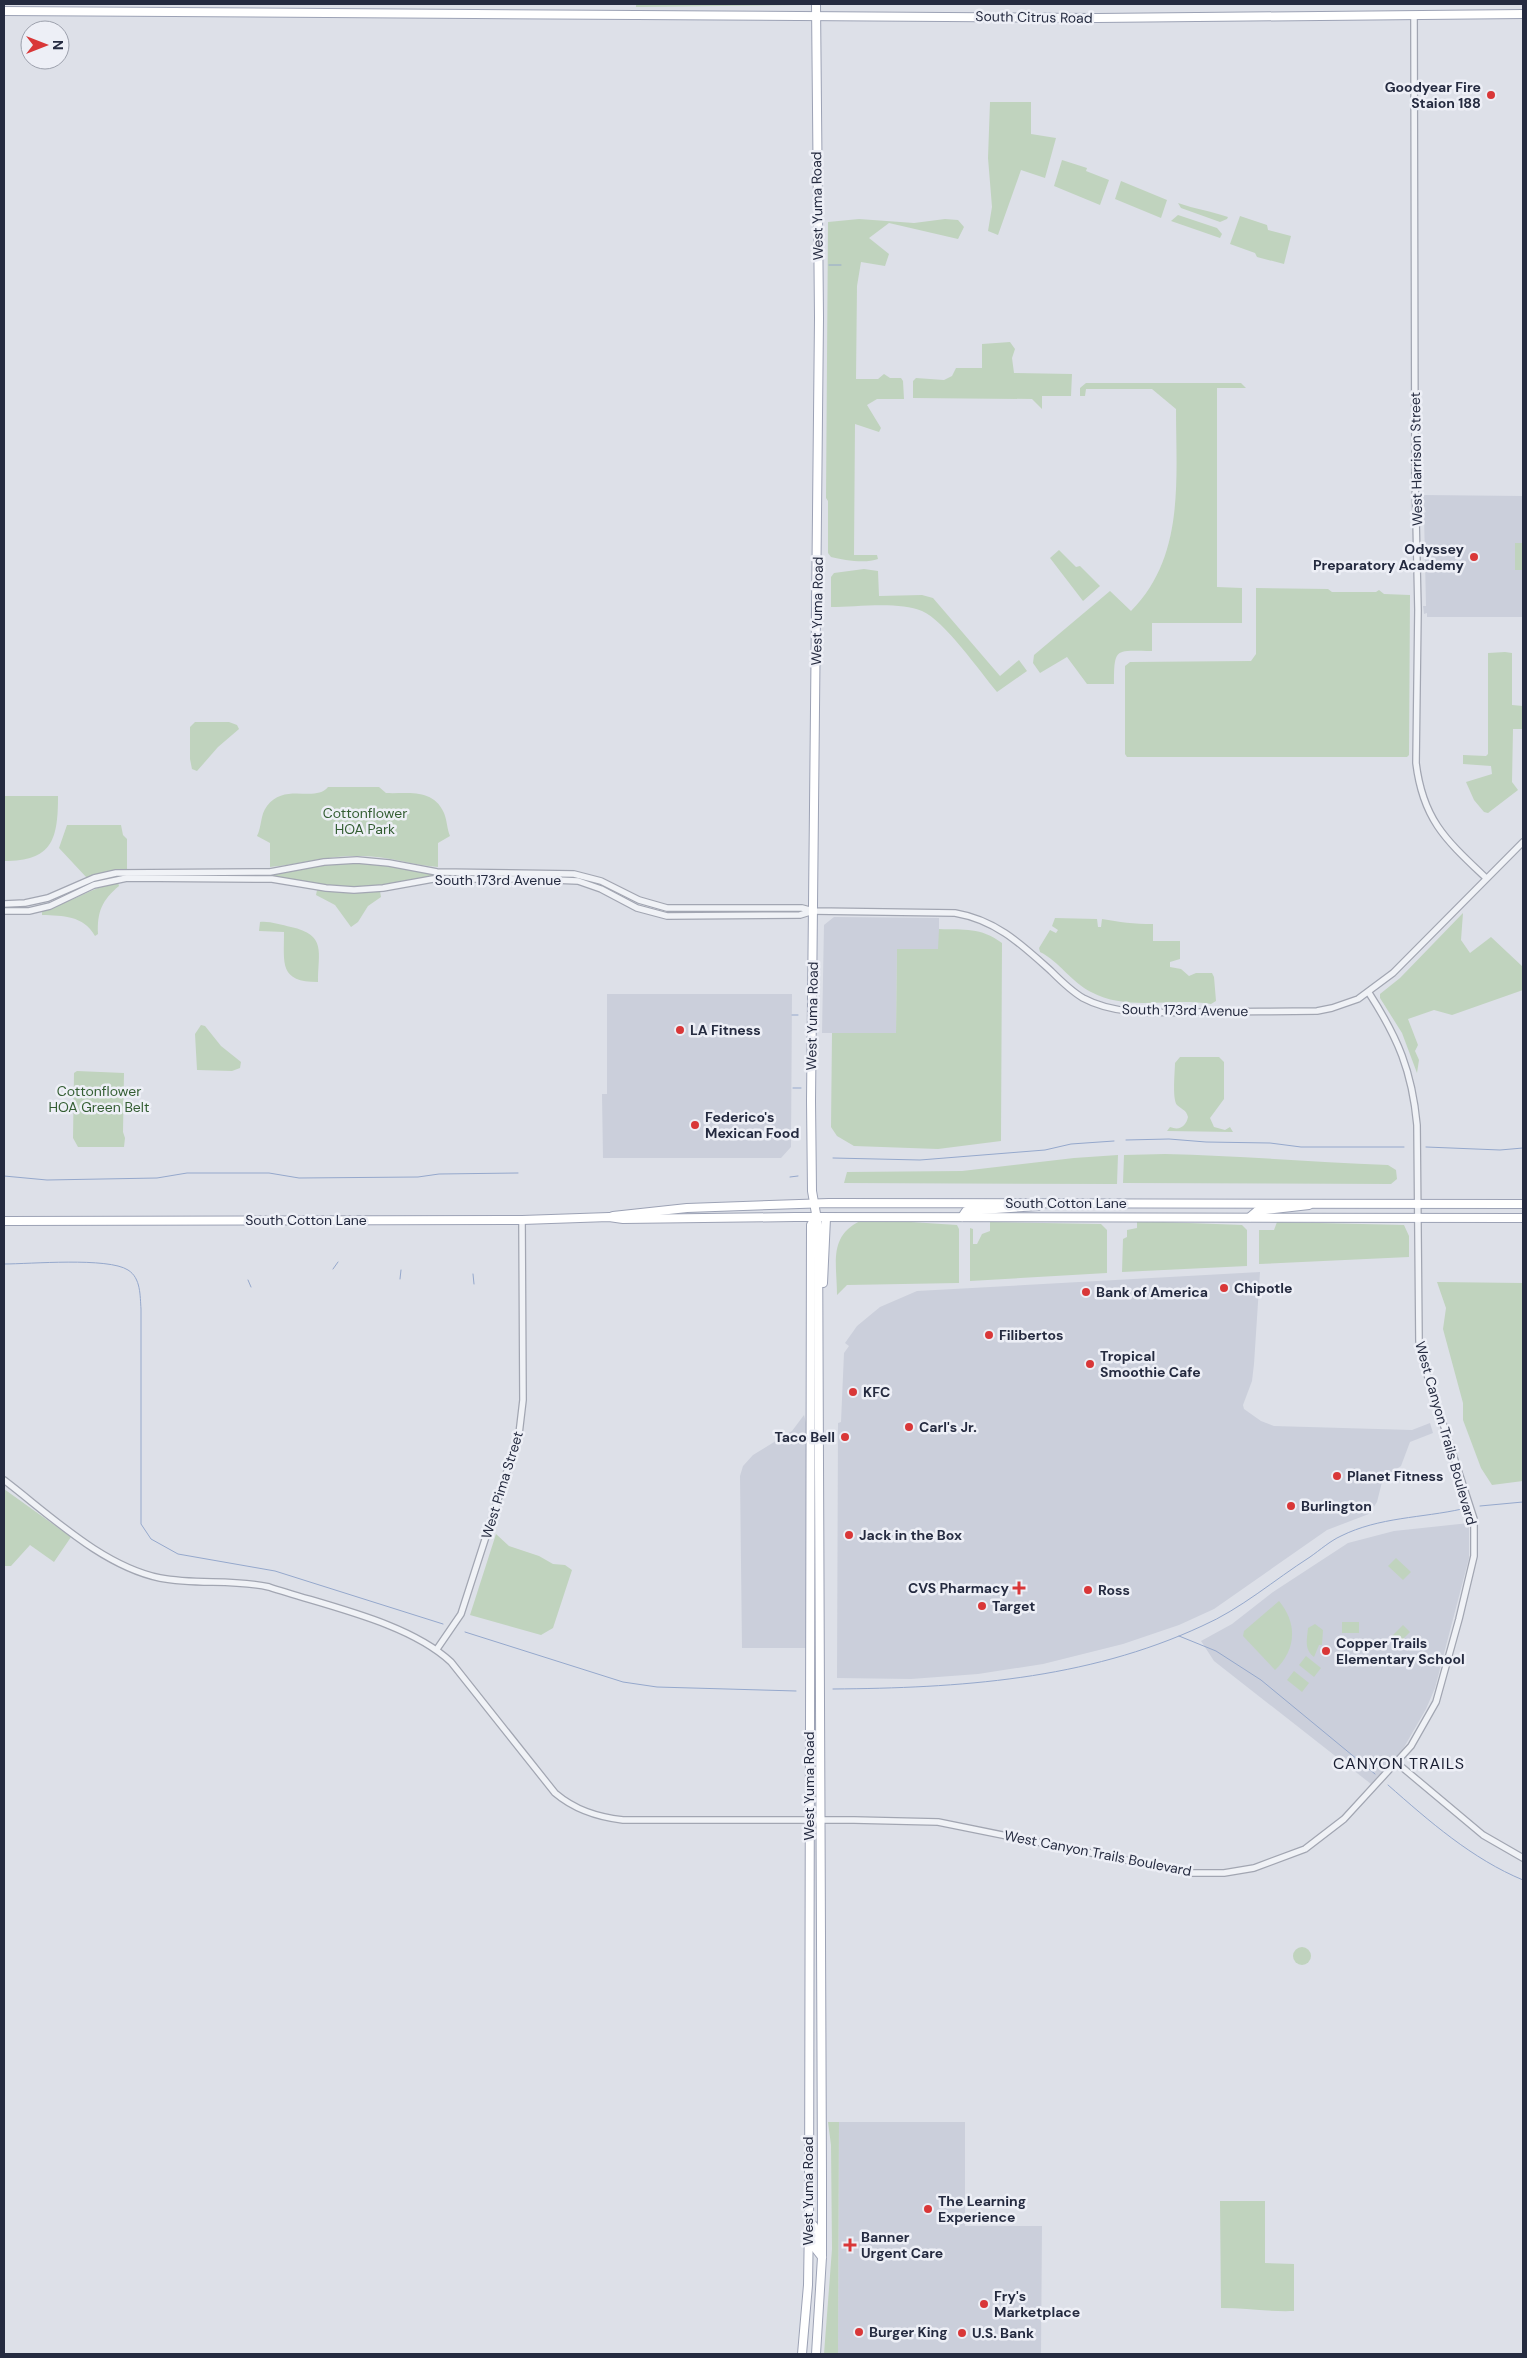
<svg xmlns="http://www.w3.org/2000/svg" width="1527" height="2358" font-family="'DM Sans',sans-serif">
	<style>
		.built { fill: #cbcfdb }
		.green { fill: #c0d3be }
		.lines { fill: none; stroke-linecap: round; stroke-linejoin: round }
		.stream { stroke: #95a8cc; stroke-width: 1 }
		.minor-casing { stroke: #a2a6b2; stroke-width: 8 }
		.major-casing { stroke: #9ca2b5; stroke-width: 10 }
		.minor { stroke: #f0f2f6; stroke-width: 5.5 }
		.major { stroke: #fff; stroke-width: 8 }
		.poi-dot { fill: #d93738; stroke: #edeff6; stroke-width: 2 }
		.labels { text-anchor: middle; stroke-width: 5; stroke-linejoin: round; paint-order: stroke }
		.street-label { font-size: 14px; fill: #252b40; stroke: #edeff6 }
		.poi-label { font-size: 14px; font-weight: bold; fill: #252b40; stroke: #edeff6; text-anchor: start }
		.park-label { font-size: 14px; fill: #335d32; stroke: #edeff6 }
		.quarter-label { font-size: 16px; letter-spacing: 1px; fill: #181d31; stroke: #edeff6 }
	</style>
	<rect width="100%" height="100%" fill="#dde0e8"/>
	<!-- built -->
	<g class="built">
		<polygon points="1423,495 1523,496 1523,617 1427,617 1427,613 1424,614 1423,606 1426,606 1424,514 1426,511 1424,510"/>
		<polygon points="834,917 939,918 939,949 897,949 896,1033 822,1033 824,925"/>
		<polygon points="607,994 792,994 791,1147 781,1158 603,1158 602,1094 607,1094"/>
		<polygon points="1260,1272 1254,1364 1252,1381 1243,1405 1244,1409 1261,1421 1274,1426 1412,1430 1430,1423 1433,1433 1410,1442 1401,1466 1383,1478 1377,1502 1373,1508 1374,1512 1327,1530 1214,1609 1179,1625 1123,1644 1043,1664 978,1674 911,1679 837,1678 838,1423 841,1422 844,1353 849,1346 845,1343 857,1326 880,1307 917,1291"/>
		<polygon points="804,1415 808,1430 807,1648 742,1648 740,1476 743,1466 753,1455 792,1431"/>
		<polygon points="1469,1523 1469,1558 1435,1688 1426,1709 1403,1749 1371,1784 1214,1661 1201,1641 1232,1624 1273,1592 1348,1543 1394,1531"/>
		<polygon points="839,2122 965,2122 965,2226 1042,2226 1041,2354 838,2354"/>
	</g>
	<!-- green -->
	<g class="green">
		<polygon points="636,4 805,4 805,5 636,7"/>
		<polygon points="990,102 1031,102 1031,134 1056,138 1045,178 1021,170 998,235 988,231 992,207 988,158"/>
		<polygon points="1062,160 1087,168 1086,171 1109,180 1100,205 1054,186"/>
		<polygon points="1121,181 1167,200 1161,218 1115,199"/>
		<path d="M1178 203C1195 209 1211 211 1228 217L1227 219 1220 222 1181 208Z"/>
		<polygon points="1178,215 1217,228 1222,234 1220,238 1171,221"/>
		<polygon points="1240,216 1267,225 1268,230 1291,236 1284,264 1257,257 1255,253 1230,244"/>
		<path d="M859 219 914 223 945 219 958 220 964 227 958 239 889 223 869 238 889 254 885 266 861 262 857 286 856 379H878L884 374 890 378H901L903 381 904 399H877L867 405 881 428 879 432 855 424 854 555H877L878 559C865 564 844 560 831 557L828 553V501L826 498 828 222Z"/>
		<polygon points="1010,342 1015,349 1012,358 1014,373 1072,374 1071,396 1042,396 1042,409 1032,399 913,398 913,381 916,378 944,380 952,376 956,368 982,368 982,344"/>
		<path d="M1086 383H1241L1246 388H1217V587L1242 588V623H1152V651C1116 651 1114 646 1114 684H1087L1067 657 1040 673 1033 663 1034 655 1110 591 1131 611C1185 557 1176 480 1176 409L1152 389H1086L1085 396H1080V388Z"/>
		<rect x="1515" y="543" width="8" height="27"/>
		<polygon points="1059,550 1076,567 1080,566 1100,586 1083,601 1050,558"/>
		<path d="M864 569 878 571 879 596 922 595 933 598 1000 676 1019 660 1027 671 997 692C981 673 944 620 922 611 899 601 856 607 831 607V577L834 573Z"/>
		<polygon points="1256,588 1328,589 1332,592 1376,592 1379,590 1384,594 1410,595 1409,755 1407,757 1127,757 1125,754 1125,666 1130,662 1251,661 1256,654"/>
		<polygon points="1505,652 1512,653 1512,705 1523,706 1523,729 1513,729 1512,782 1518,790 1488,813 1484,812 1474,800 1466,782 1492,774 1491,766 1463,764 1463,755 1486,756 1488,754 1488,653"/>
		<polygon points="195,722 229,722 237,725 239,729 218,747 197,771 192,769 190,759 190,727"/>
		<path d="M328 787H379L386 793C408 794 433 788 444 813 447 820 447 829 450 836L438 843V867C412 865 388 856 362 856 328 855 302 864 270 867V843L257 836C262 826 260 815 267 806 285 782 315 803 328 787Z"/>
		<path d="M4 796H58C58 840 52 861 4 861Z"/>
		<polygon points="67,825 121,825 123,835 127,839 127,870 87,878 59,848"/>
		<polygon points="358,862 490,874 356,888 201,876"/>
		<path d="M118 882 119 886C102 900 97 912 98 934L95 936C83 915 63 916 42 915V911C68 904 90 888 118 882Z"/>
		<polygon points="317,890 349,893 380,891 381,897 368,906 358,922 351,927 335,905 316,895"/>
		<polygon points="1463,913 1461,940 1470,953 1491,937 1523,967 1523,990 1452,1015 1434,1010 1408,1019 1418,1045 1415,1051 1419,1060 1417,1073 1402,1033 1380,998 1380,994 1400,978"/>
		<path d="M1055 918 1097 919 1098 927H1101L1102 919C1119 922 1134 924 1153 924V941H1180V959L1170 962V967L1181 969 1189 976 1196 973H1212L1214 977 1216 1001 1211 1004C1171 997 1128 1012 1091 992 1071 982 1059 961 1040 952L1039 948 1050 930 1056 933 1058 930 1052 926Z"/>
		<path d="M260 922C270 921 281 925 291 927 327 935 318 952 318 982 279 982 284 964 284 932L259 931Z"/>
		<path d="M939 929C965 930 980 927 1002 943L1001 1141 938 1149 854 1146 837 1136 831 1127 832 1033H896L897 949H938Z"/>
		<polygon points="201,1025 205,1026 221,1046 241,1062 240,1068 232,1071 197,1070 195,1034"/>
		<path d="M1180 1057H1219L1224 1062V1099L1210 1118 1214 1127 1225 1130 1230 1127 1233 1132 1167 1131 1170 1127C1180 1131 1186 1126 1188 1117 1186 1109 1182 1110 1177 1105 1172 1099 1175 1071 1175 1063Z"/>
		<polygon points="77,1071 124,1073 123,1132 125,1138 124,1147 78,1147 73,1138 74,1073"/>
		<path d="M1165 1154C1240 1156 1314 1162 1388 1165L1396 1170 1397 1179 1391 1184 1123 1183 1124 1155Z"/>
		<polygon points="1118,1155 1117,1184 844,1183 847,1172 962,1171 1074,1158"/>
		<path d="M860 1221H896L957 1225 959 1229V1283L847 1285 837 1295C837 1264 828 1237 860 1221Z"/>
		<polygon points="1137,1221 1242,1225 1247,1230 1247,1266 1122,1272 1123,1239 1127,1237 1127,1230 1137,1228"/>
		<polygon points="990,1222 1101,1224 1107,1230 1107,1273 970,1281 970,1228 973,1229 973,1244 977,1244 982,1234 990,1231"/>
		<polygon points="1277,1222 1404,1225 1409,1236 1409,1257 1259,1264 1259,1230 1274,1230"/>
		<polygon points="1437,1282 1523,1283 1523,1481 1492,1485 1481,1468 1463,1420 1463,1403 1443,1329 1446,1308"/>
		<polygon points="4,1489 71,1537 54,1562 30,1545 11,1566 4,1566"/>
		<polygon points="496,1534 509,1546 539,1556 553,1564 565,1565 572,1570 553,1628 541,1635 470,1615"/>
		<polygon points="1396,1558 1411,1572 1403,1580 1388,1566"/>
		<path d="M1279 1601C1298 1624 1296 1650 1275 1670L1243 1636 1244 1631Z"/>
		<rect x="1342" y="1622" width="17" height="11"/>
		<path d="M1315 1624 1323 1630 1322 1645H1319L1314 1657C1304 1649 1307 1640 1308 1628Z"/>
		<polygon points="1403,1625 1410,1632 1397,1645 1390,1638"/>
		<polygon points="1306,1656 1321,1668 1314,1677 1299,1665"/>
		<polygon points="1294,1671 1309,1683 1302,1692 1287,1680"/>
		<circle cx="1302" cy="1956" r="9"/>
		<polygon points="828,2122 839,2122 838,2354 824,2354 832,2249 831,2145"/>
		<path d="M1220 2201H1265V2263L1294 2264V2311C1269 2312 1246 2308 1221 2308Z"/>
	</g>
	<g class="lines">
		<!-- stream -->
		<g class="stream">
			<polyline points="829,265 841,265"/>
			<polyline points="792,1015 798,1015"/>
			<polyline points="793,1088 801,1088"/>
			<polyline points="794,1130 800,1130"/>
			<polyline points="1126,1140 1169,1139 1206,1142 1270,1143 1301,1147 1404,1147"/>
			<polyline points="1426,1147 1500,1150 1523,1148"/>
			<polyline points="833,1158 920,1160 1045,1150 1071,1144 1114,1141"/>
			<polyline points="4,1176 47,1180 157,1178 187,1173 269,1173 299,1178 418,1177 439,1174 518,1173"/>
			<polyline points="790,1177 798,1176"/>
			<path d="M4 1264C30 1264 108 1257 128 1270 141 1278 140 1296 141 1309V1524L151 1539 178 1554 275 1571 443 1624"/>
			<polyline points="333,1269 338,1262"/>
			<polyline points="473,1274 474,1284"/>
			<polyline points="400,1279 401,1270"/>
			<polyline points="248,1280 251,1287"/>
			<polyline points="1480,1506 1523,1502"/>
			<polyline points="465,1632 623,1682 657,1687 796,1691"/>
			<polyline points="1179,1636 1216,1651 1261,1680 1375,1774"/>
			<path d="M833 1689C958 1688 1086 1680 1202 1626 1241 1609 1274 1580 1310 1557 1320 1550 1330 1541 1341 1536 1379 1517 1422 1518 1462 1509"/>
			<path d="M1388 1785C1429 1821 1472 1859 1523 1880"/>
		</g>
		<!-- minor casing -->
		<g class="minor-casing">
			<g id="minor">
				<path d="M1414 16 1415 473 1418 610 1416 763C1423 820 1446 840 1486 878"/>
				<path d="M4 904 25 903 48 898 94 878 116 873 270 872 324 862 357 860 389 863 437 872 574 874 601 881 639 900 667 908H802L813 911 955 913C996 920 1021 944 1051 971 1061 981 1071 991 1083 998 1118 1017 1164 1012 1203 1012 1241 1012 1279 1011 1317 1011L1332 1008 1358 999 1393 973 1523 842"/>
				<polyline points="4,911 29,911 50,906 94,885 127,878 272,879 326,888 354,890 383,888 433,879 531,879 578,881 601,889 637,908 667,916 800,915 813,911"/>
				<path d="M4 1480C50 1515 102 1566 160 1578 196 1585 233 1579 269 1587 326 1606 408 1622 451 1662L555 1793C575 1810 597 1817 623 1820H854L938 1822 1190 1873H1224L1254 1868 1305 1849 1344 1819 1411 1746 1436 1702 1459 1619 1474 1556V1519L1423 1362 1419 1341 1417 1125C1412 1071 1398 1038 1369 993"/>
				<polyline points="437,1649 461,1614 519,1434 523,1400 522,1220"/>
				<polyline points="1397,1763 1483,1835 1523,1858"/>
			</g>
		</g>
		<!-- major casing -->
		<g class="major-casing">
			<g id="major">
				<polyline points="816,4 819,318 811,1101 812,1191 818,1225 822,2178 822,2257 816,2354"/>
				<polyline points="4,11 1097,18 1523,14"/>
				<polyline points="613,1216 687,1208 829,1203 1523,1204"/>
				<polyline points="962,1217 966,1211 1038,1206"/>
				<polyline points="1250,1217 1257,1211 1309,1205"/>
				<polyline points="4,1221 522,1220 609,1217 623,1219 795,1217 1523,1218"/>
				<polyline points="823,1283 826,1218"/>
				<polyline points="809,2221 814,2226 815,2248 822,2257"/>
				<polyline points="802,2354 808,2285 809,2221 811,1225 815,1218"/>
			</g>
		</g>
		<!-- minor -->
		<use href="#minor" class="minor"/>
		<!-- major -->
		<use href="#major" class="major"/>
	</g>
	<!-- markers -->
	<g class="poi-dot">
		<circle cx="1491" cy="95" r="5"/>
		<circle cx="1474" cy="557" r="5"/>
		<circle cx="680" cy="1030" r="5"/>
		<circle cx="695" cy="1125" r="5"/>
		<circle cx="1224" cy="1288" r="5"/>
		<circle cx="1086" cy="1292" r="5"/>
		<circle cx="989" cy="1335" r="5"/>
		<circle cx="1090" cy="1364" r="5"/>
		<circle cx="853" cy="1392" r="5"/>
		<circle cx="909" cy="1427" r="5"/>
		<circle cx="845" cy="1437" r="5"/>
		<circle cx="1337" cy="1476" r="5"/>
		<circle cx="1291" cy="1506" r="5"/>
		<circle cx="849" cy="1535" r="5"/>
		<path d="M1016.5 1580.5h5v5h5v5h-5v5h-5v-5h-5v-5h5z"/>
		<circle cx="1088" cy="1590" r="5"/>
		<circle cx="982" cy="1606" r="5"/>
		<circle cx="1326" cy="1651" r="5"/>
		<circle cx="928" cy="2209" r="5"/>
		<path d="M847.5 2237.5h5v5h5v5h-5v5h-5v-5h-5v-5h5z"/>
		<circle cx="984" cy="2304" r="5"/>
		<circle cx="859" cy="2332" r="5"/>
		<circle cx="962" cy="2333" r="5"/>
	</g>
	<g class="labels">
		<!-- street labels -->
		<g class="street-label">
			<text transform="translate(1034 17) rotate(1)" y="5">South Citrus Road</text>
			<text transform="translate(817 206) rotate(-91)" y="5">West Yuma Road</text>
			<text transform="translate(1416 459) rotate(-91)" y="5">West Harrison Street</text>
			<text transform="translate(817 611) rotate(-89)" y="5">West Yuma Road</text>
			<text x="498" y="885">South 173rd Avenue</text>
			<text transform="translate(1185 1010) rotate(1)" y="5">South 173rd Avenue</text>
			<text transform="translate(812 1016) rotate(-89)" y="5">West Yuma Road</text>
			<text x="1066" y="1208">South Cotton Lane</text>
			<text x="306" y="1225">South Cotton Lane</text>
			<text transform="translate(1446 1433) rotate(74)" y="5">West Canyon Trails Boulevard</text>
			<text transform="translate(502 1485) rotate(-73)" y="5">West Pima Street</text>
			<text transform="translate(809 1786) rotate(-90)" y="5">West Yuma Road</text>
			<text transform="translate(1098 1853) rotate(11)" y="5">West Canyon Trails Boulevard</text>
			<text transform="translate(808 2191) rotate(-90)" y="5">West Yuma Road</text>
		</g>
		<!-- poi labels -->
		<g class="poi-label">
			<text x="1481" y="92" text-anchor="end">Goodyear Fire<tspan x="1481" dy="16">Staion 188</tspan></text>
			<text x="1464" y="554" text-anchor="end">Odyssey<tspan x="1464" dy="16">Preparatory Academy</tspan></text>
			<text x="690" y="1035">LA Fitness</text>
			<text x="705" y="1122">Federico's<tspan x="705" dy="16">Mexican Food</tspan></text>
			<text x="1234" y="1293">Chipotle</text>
			<text x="1096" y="1297">Bank of America</text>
			<text x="999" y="1340">Filibertos</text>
			<text x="1100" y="1361">Tropical<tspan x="1100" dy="16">Smoothie Cafe</tspan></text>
			<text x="863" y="1397">KFC</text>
			<text x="919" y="1432">Carl's Jr.</text>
			<text x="835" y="1442" text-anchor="end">Taco Bell</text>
			<text x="1347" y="1481">Planet Fitness</text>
			<text x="1301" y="1511">Burlington</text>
			<text x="859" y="1540">Jack in the Box</text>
			<text x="1009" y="1593" text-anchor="end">CVS Pharmacy</text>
			<text x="1098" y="1595">Ross</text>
			<text x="992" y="1611">Target</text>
			<text x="1336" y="1648">Copper Trails<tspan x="1336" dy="16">Elementary School</tspan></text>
			<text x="938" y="2206">The Learning<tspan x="938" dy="16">Experience</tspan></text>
			<text x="861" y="2242">Banner<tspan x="861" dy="16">Urgent Care</tspan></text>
			<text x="994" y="2301">Fry's<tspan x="994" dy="16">Marketplace</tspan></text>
			<text x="869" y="2337">Burger King</text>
			<text x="972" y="2338">U.S. Bank</text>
		</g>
		<!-- park labels -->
		<g class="park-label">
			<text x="365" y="818">Cottonflower<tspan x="365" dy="16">HOA Park</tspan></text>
			<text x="99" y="1096">Cottonflower<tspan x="99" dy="16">HOA Green Belt</tspan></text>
		</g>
		<!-- quarter labels -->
		<g class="quarter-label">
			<text x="1399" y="1769">CANYON TRAILS</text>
		</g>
	</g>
	<!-- border -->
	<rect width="1527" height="2358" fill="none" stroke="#252b40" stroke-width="10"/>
	<!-- north arrow -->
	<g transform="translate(45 45) rotate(90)"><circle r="24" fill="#edeff6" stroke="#9da1ad"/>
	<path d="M0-4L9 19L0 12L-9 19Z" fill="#d93738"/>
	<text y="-8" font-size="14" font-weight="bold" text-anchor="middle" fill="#252b40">N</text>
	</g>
</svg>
